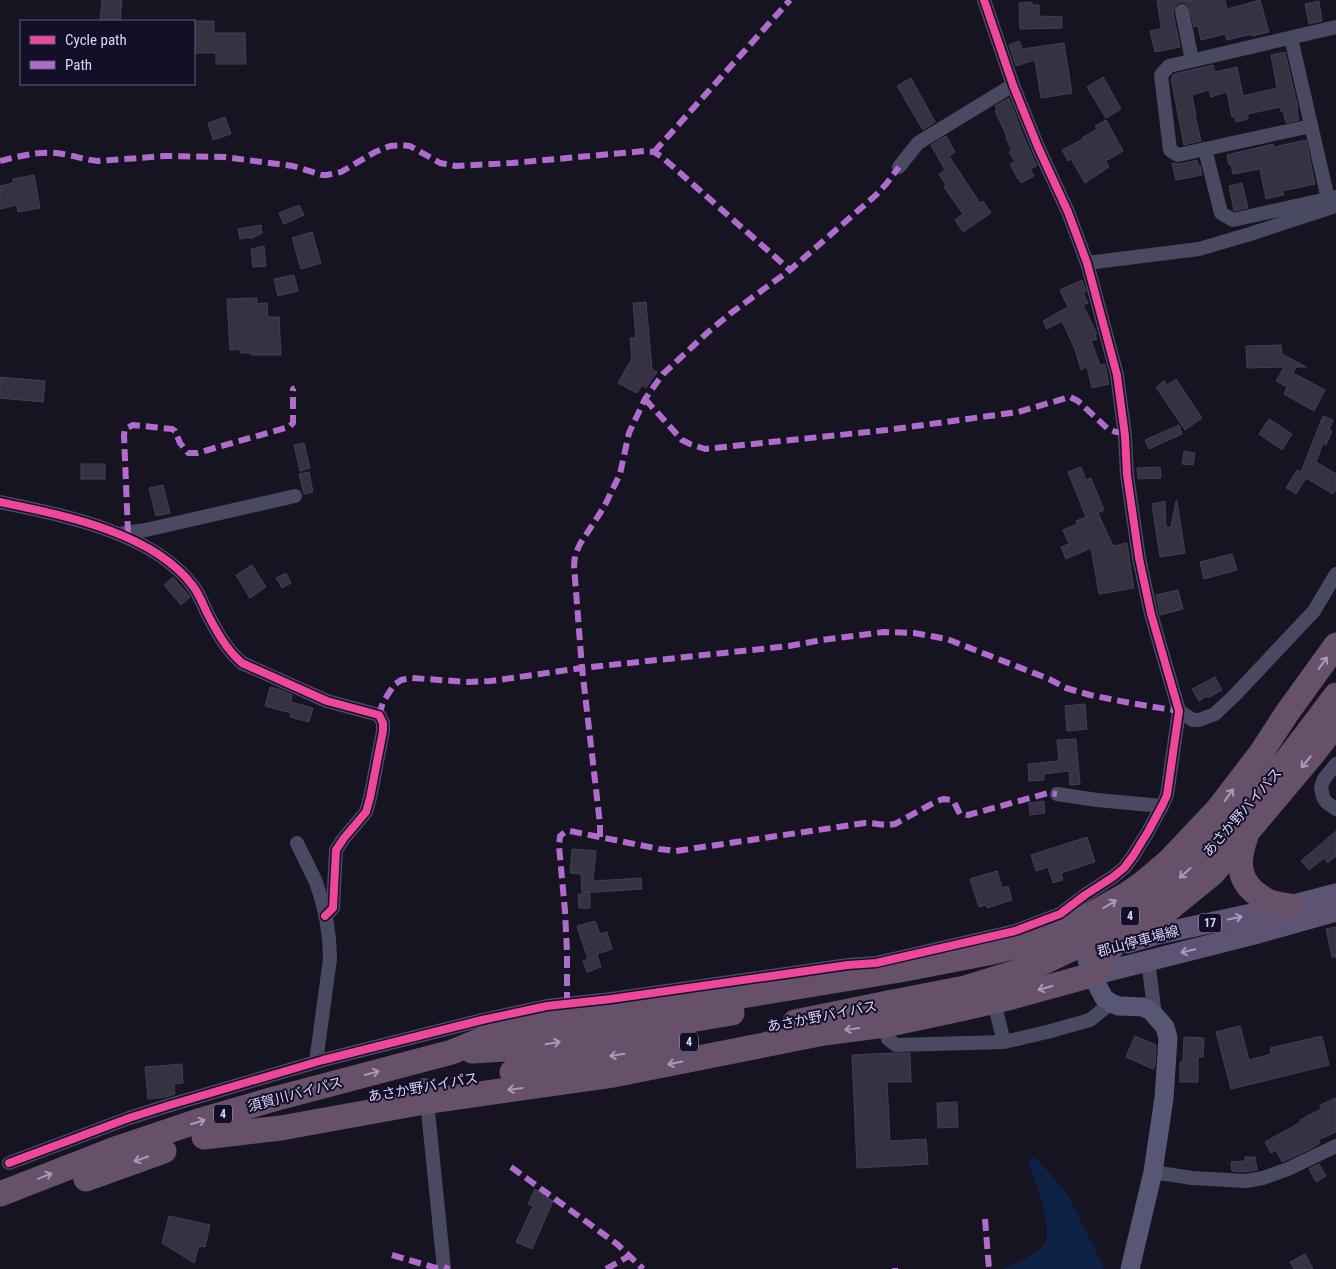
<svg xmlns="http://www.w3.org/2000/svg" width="1336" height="1269" font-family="'Roboto Condensed','Noto Sans JP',sans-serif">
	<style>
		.water { fill: #0d2144 }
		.building { fill: #343243; stroke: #433f54 }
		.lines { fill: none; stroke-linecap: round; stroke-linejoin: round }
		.street { stroke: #4a4962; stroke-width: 14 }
		.secondary { stroke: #575674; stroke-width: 19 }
		.primary { stroke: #5e5373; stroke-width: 21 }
		.highway { stroke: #67516a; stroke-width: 25 }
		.highway-bridge { stroke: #67516a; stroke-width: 25 }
		.quiet { stroke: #b06ccc; stroke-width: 6; stroke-dasharray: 12 6; stroke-linecap: butt }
		.cycleway-casing { stroke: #130f26; stroke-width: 11 }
		.cycleway { stroke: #ed469a; stroke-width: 8 }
		.oneway { stroke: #a699bc }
		.oneway2 { stroke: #a29ac0 }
		.labels { text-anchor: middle; stroke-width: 4; stroke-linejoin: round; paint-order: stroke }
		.shield { fill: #130f26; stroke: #9e99be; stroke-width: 1 }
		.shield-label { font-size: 12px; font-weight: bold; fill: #d9d4ff }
		.street-label { font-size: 14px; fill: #d9d4ff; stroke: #130f26 }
	</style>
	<rect width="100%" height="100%" fill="#161421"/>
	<!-- water -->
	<path class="water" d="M1033 1158H1036L1067 1193 1105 1269H1002C1013 1265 1040 1253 1045 1242 1051 1228 1039 1192 1034 1177 1032 1171 1027 1165 1029 1159Z"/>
	<!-- building -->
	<g class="building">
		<polygon points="102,0 122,0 120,21 100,21"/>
		<polygon points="1157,0 1225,0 1227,9 1260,0 1269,32 1252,36 1251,34 1227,40 1225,34 1201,40 1198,26 1194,27 1189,6 1185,3 1181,2 1176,5 1173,12 1180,47 1155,52 1150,31 1160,29 1161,27"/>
		<polygon points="1319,1 1322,21 1309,24 1305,4"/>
		<polygon points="1032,2 1032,5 1039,5 1039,16 1062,17 1062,28 1020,29 1019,3"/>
		<polygon points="194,21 214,21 214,33 245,33 246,64 216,64 216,53 194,53"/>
		<polygon points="1019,41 1022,49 1064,43 1072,93 1041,98 1035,60 1016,66 1009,45"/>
		<polygon points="1285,52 1298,108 1297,109 1299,120 1286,123 1283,111 1281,112 1280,107 1248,114 1248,119 1236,122 1235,117 1232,117 1227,92 1211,97 1209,90 1192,95 1196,116 1195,116 1201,141 1184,145 1171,79 1173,78 1172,76 1174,74 1213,65 1215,72 1237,67 1243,96 1277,88 1271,55"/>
		<polygon points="1103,77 1121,109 1106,118 1087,87"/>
		<polygon points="911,78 935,122 923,130 897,86"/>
		<polygon points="1009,98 1025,140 1037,166 1030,169 1034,176 1021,183 1019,179 1018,179 1010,164 1015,162 1009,152 1012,151 1006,138 1007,137 995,111 997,110 995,106"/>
		<polygon points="225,117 231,134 213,140 208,123"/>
		<polygon points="1106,120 1123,151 1106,161 1109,167 1085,183 1071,159 1068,161 1062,150 1083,139 1082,138 1097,129 1095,126"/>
		<polygon points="946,136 955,152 949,156 980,203 983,201 991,213 963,232 955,220 963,214 944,187 946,185 939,174 945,170 931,145"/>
		<polygon points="1306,140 1315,184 1282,191 1284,195 1266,199 1260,169 1233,174 1231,164 1229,165 1227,155 1273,144 1274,147"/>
		<polygon points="1197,160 1198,165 1200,165 1202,175 1176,180 1172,163 1180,164"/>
		<polygon points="34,175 40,208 18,212 17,205 0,209 0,186 13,183 13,179"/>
		<polygon points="1242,183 1248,208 1234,211 1229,186"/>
		<polygon points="299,205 304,215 284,224 279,213"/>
		<polygon points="261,225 262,233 250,239 250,237 240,239 238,229"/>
		<polygon points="312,232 321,263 301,269 292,238"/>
		<polygon points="264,246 266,266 253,267 251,249"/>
		<polygon points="294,275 298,291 278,296 274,279"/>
		<polygon points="1082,280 1086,292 1083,293 1088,303 1083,305 1097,334 1095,335 1097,339 1091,341 1100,365 1105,364 1109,384 1092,388 1087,367 1081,370 1075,349 1062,321 1047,329 1043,321 1068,307 1060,290"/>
		<polygon points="257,298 257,304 267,303 268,317 279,317 281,355 251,355 251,353 240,353 240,349 230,350 227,299"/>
		<polygon points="646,302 652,369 657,372 646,388 642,385 637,393 618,383 632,358 630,338 636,338 633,303"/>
		<polygon points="1281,345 1282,354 1306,367 1296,367 1293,373 1325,390 1314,411 1284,394 1287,387 1276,381 1284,367 1247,368 1246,346"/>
		<polygon points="0,377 45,381 43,402 0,398"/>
		<polygon points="1176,379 1202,418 1185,430 1156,387 1164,381 1167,385"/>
		<polygon points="1323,416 1333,420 1329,430 1332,431 1326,445 1323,443 1316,462 1336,474 1336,489 1333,494 1306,478 1296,494 1286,488 1297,470 1301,472"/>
		<polygon points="1269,419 1292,434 1282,450 1259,434"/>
		<polygon points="1179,425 1182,434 1149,449 1145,440"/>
		<polygon points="304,443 310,468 300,471 294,445"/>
		<polygon points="1184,451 1195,453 1193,465 1182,464"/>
		<rect x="81" y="464" width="24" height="15"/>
		<polygon points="1081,467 1086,480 1091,478 1104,510 1098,513 1113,546 1127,543 1134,588 1099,594 1091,548 1066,559 1061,547 1069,544 1063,530 1077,524 1076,521 1086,517 1068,472"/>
		<polygon points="1160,467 1161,478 1138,479 1137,468"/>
		<polygon points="309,472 313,492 304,494 299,474"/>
		<polygon points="163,485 170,513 156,516 149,488"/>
		<polygon points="1165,501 1166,527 1171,527 1176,501 1177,501 1185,553 1160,557 1152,504"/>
		<polygon points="1232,554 1237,570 1204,579 1200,562"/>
		<polygon points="252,565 266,587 250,598 236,575"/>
		<polygon points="286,573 291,583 282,588 276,578"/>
		<polygon points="173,577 190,597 181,605 164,585"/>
		<polygon points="1178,590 1183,609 1160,615 1156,595"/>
		<polygon points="1215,677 1222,690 1208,698 1207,696 1199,701 1192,689"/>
		<polygon points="270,687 281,690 292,695 291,702 313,708 309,722 290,717 291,713 265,706"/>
		<polygon points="1085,704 1087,729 1067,731 1065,706"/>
		<polygon points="1076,739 1080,784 1070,785 1069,771 1044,774 1044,780 1029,781 1028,764 1059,761 1057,740"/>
		<polygon points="1044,801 1045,813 1030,815 1029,803"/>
		<polygon points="1336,831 1336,856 1328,863 1324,858 1309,870 1301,861"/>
		<polygon points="1087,837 1095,862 1061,873 1063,880 1053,883 1048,867 1036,871 1031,855"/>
		<polygon points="572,849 596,851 593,881 641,878 642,889 582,893 581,874 570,873"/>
		<polygon points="997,871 1002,888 1008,886 1012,900 987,908 986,905 979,907 970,879"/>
		<polygon points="578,894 590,894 590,908 579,908"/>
		<polygon points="595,921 600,934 607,932 612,949 597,954 601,967 587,972 583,961 588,959 577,926"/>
		<polygon points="1336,927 1336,957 1332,957 1326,929"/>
		<polygon points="1240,1026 1249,1060 1271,1054 1270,1048 1322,1036 1329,1065 1231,1089 1216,1032"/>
		<polygon points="1135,1036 1156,1045 1155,1065 1153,1069 1126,1057"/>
		<polygon points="1184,1037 1204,1038 1203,1057 1198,1057 1198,1082 1180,1082 1180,1062 1183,1062"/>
		<polygon points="893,1053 910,1053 911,1082 887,1082 890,1141 926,1139 928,1164 857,1168 852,1055"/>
		<polygon points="182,1064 183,1083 174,1084 175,1094 166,1097 148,1099 145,1067"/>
		<polygon points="1336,1098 1336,1132 1318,1140 1320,1143 1310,1149 1282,1162 1276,1150 1271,1153 1265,1142 1301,1122 1300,1120 1321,1109 1320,1105"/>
		<polygon points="957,1102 958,1127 938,1128 937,1103"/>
		<polygon points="1245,1157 1255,1157 1257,1170 1245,1172 1232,1171 1231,1162 1245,1161"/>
		<polygon points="1319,1164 1326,1176 1316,1182 1309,1169"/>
		<polygon points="535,1189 544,1194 543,1196 553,1201 532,1249 516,1242 533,1206 528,1204"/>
		<polygon points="169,1216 210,1225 205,1247 199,1246 194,1263 162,1243"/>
		<polygon points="1305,1254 1313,1269 1294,1269 1290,1262"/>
	</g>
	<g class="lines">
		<!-- street -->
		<g class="street">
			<polyline points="1182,11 1192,60"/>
			<polyline points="1291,38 1328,199"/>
			<polyline points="1311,126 1178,155 1170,150 1161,75 1169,66 1336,27"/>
			<polyline points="1205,149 1221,213 1233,220 1336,197"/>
			<polyline points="899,167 918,143 1013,85"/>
			<polyline points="1087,263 1199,249 1250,234 1336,206"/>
			<path d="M0 502C62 515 153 532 193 586 199 594 203 604 207 613 217 632 226 649 242 663L327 701 379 715 383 723V731L370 798 366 812 344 838 336 850 333 908 325 916"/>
			<polyline points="122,535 124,533 146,530 295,496"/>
			<polyline points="1179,711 1193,720 1199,720 1215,714 1219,710 1234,696 1314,611 1336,574"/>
			<polyline points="1336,764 1324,779 1321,787 1323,797 1326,802 1336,809"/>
			<polyline points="1057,794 1097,800 1162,806"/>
			<path d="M297 843C303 856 310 869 316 882 325 907 330 934 330 959L316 1062"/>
			<polyline points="1148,961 1155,1015"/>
			<polyline points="994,1002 1004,1042"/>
			<polyline points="885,1025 888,1039 896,1045 1004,1042 1047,1032 1090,1020 1111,1003"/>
			<polyline points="424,1085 427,1101 444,1269"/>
			<polyline points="9,1163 129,1118 170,1105 323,1060 482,1020 547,1006 611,999 848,965 876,963 1015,931 1060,914 1085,895 1113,877 1124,868 1133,856 1149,830 1163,804 1167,795 1179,711 1151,614 1139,558 1127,475 1125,436 1117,375 1087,263 1068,212 1038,147 1013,85 984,0"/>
			<polyline points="1153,1172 1192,1178 1246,1181 1263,1178 1288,1169 1336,1146"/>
		</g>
		<!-- secondary -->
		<polyline class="secondary" points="1078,931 1092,975 1104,998 1111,1003 1119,1006 1143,1007 1151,1011 1165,1027 1168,1038 1164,1098 1153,1172 1130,1269"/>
		<!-- primary -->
		<g class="primary">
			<polyline points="1127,943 1158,934 1290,906 1336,894"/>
			<polyline points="1092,975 1258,933 1336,911"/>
		</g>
		<!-- highway -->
		<g class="highway">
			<polyline points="1309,731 1336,695"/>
			<path d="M1246 836C1239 856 1236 875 1253 891 1258 895 1264 900 1270 902 1276 904 1283 905 1290 906"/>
			<polyline points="795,1022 888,1003"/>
			<polyline points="472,1051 523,1048 732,1013"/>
			<polyline points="512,1072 682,1044"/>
			<polyline points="204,1137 281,1128 430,1101 613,1075 824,1033 885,1025 965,1008 1012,997 1092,975 1111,948 1119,940 1144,927 1165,912 1213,873 1312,755 1336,724"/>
			<polyline points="86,1179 164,1151"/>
			<polyline points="0,1194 118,1148 198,1121 274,1099 452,1052 510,1028 646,1007 723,999 900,970 988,953 1030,943 1048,936 1094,913 1126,895 1143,883 1169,861 1218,809 1261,753 1287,713 1336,645"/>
		</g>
		<!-- highway-bridge -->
		<polyline class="highway-bridge" points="888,1003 965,988 1014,973 1044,962 1086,942 1136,912 1162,894 1215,846 1263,791 1309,731"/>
		<!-- quiet -->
		<g class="quiet">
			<polyline points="654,152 790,0"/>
			<path d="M0 161C21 156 41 150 63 154 75 156 86 160 98 161L165 156 224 157 293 166 322 175H327L341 172 375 152 390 146 402 145 410 146 440 163 456 166 512 163 645 151 654 152 662 157 790 270"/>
			<polyline points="645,399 682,440 690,444 705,449 887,430 1018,412 1070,397 1078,401 1108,429 1116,432 1125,432"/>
			<polyline points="128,533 124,435 125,429 133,425 172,429 175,431 180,443 188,453 197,453 289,427 293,423 293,389 295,388"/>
			<polyline points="379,715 383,702 394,685 401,680 412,678 468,682 491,681 582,668 789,646 822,640 884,632 914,633 947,639 1049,679 1066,688 1090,695 1130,703 1179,711"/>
			<polyline points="600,837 600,824 582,668 574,566 575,555 580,544 604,507 620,474 629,433 636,418 645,399 663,374 707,333 731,313 790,270 876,195 887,183 899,167"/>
			<path d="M567 1004V952L565 911 559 846 560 836 565 832 570 831 659 849 676 851 865 823C877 823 883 826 895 824L935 802 943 799 951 800 954 802 960 814 968 815 1048 793 1057 794"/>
			<polyline points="511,1167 617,1244 643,1269"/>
			<polyline points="985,1219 989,1269"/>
			<polyline points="392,1255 436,1268 444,1267 449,1269"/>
			<polyline points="895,1268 895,1269"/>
			<polyline points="606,1269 629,1256"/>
		</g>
		<!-- cycleway casing -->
		<g class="cycleway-casing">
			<g id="cycleway">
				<path d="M0 502C62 515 153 532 193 586 199 594 203 604 207 613 217 632 226 649 242 663L327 701 379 715 383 723V731L370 798 366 812 344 838 336 850 333 908 325 916"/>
				<polyline points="9,1163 129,1118 170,1105 323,1060 482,1020 547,1006 611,999 848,965 876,963 1015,931 1060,914 1085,895 1113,877 1124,868 1133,856 1149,830 1163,804 1167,795 1179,711 1151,614 1139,558 1127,475 1125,436 1117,375 1087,263 1068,212 1038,147 1013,85 984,0"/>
			</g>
		</g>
		<!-- cycleway -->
		<use href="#cycleway" class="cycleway"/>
	</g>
	<!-- one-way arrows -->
	<defs><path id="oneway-shaft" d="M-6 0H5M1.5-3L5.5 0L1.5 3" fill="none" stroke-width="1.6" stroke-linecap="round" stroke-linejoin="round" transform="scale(1.25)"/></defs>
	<g class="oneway">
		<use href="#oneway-shaft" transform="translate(1323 663) rotate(-54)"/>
		<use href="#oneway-shaft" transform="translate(1306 762) rotate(130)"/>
		<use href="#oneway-shaft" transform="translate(1229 795) rotate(-54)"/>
		<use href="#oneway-shaft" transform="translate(1185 873) rotate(138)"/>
		<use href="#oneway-shaft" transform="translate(1110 904) rotate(-31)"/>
		<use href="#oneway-shaft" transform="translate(1045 988) rotate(164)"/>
		<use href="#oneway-shaft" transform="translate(852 1029) rotate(172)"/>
		<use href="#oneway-shaft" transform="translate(553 1043) rotate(-9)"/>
		<use href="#oneway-shaft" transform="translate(617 1055) rotate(171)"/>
		<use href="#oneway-shaft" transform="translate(675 1063) rotate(169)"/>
		<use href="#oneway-shaft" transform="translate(372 1073) rotate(-15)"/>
		<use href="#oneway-shaft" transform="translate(515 1089) rotate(172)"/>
		<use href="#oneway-shaft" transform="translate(198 1122) rotate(-17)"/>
		<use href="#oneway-shaft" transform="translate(141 1159) rotate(161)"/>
		<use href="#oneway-shaft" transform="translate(45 1176) rotate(-22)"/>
	</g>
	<g class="oneway2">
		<use href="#oneway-shaft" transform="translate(1235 918) rotate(-12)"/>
		<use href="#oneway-shaft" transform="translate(1188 951) rotate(166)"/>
	</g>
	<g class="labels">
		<!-- shield labels -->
		<g class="shield">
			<rect x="1121" y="906.5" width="18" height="19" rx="4"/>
			<rect x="1199" y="913.5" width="22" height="19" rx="4"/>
			<rect x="680" y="1032.5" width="18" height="19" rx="4"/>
			<rect x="214" y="1104.5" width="18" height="19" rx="4"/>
		</g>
		<g class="shield-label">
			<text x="1130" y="920">4</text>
			<text x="1210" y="927">17</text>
			<text x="689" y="1046">4</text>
			<text x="223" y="1118">4</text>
		</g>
		<!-- street labels -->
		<g class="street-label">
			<text transform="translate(1242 812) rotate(-49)" y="5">あさか野バイパス</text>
			<text transform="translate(1138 941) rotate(-15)" y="5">郡山停車場線</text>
			<text transform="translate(822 1016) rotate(-11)" y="5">あさか野バイパス</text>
			<text transform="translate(423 1087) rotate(-10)" y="5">あさか野バイパス</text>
			<text transform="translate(295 1094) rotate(-15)" y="5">須賀川バイパス</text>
		</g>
	</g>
	<!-- legend -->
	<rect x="20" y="20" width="175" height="65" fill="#130f26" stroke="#625e7d"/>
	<rect x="30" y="36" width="25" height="8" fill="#ed469a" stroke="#625e7d"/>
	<text x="65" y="45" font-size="15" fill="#d9d4ff">Cycle path</text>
	<rect x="30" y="61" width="25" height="8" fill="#b06ccc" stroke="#625e7d"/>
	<text x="65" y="70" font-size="15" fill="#d9d4ff">Path</text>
</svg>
